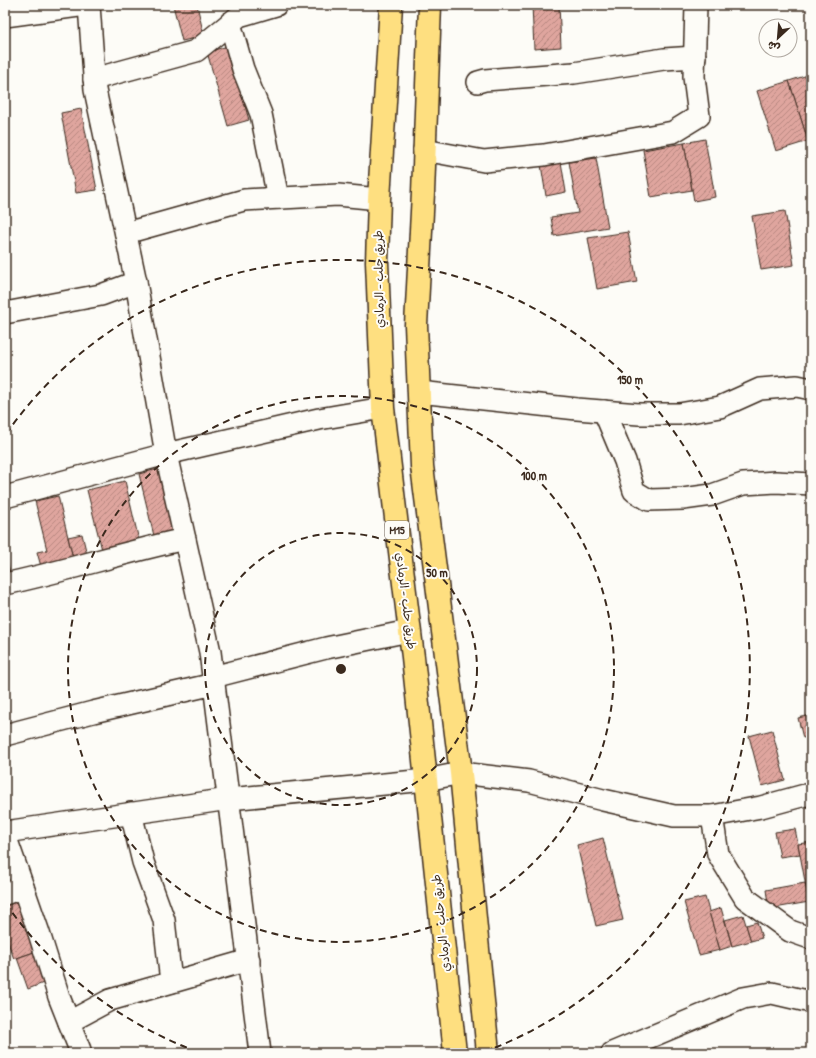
<svg xmlns="http://www.w3.org/2000/svg" width="816" height="1058" font-family="'Patrick Hand','Playpen Sans Arabic',sans-serif">
	<style>
		.building { fill: url(#building-hatch); stroke: #3b2a1e }
		.lines { fill: none; stroke-linecap: round; stroke-linejoin: round }
		.minor-casing { stroke: #3b2a1e; stroke-width: 24 }
		.highway-casing { stroke: #3b2a1e; stroke-width: 25 }
		.minor { stroke: #fdfcf7; stroke-width: 21 }
		.highway { stroke: #fedf80; stroke-width: 22 }
		.ring { fill: none; stroke: #3b2a1e; stroke-width: 2; stroke-dasharray: 7 5 }
		.labels { text-anchor: middle; stroke-width: 4; stroke-linejoin: round; paint-order: stroke }
		.shield { fill: #fdfcf7; stroke: #75695f; stroke-width: 1 }
		.shield-label { font-size: 11px; font-weight: bold; fill: #3b2a1e }
		.street-label { font-size: 12px; fill: #3b2a1e; stroke: #fdfcf7 }
		.centre { fill: #3b2a1e; stroke: #fdfcf7; stroke-width: 2 }
		.ring-label { font-size: 12px; text-anchor: middle; font-weight: bold; fill: #3b2a1e; stroke: #fdfcf7; stroke-width: 4; stroke-linejoin: round; paint-order: stroke }
	</style>
	<defs>
		<pattern id="building-hatch" width="6" height="6" patternUnits="userSpaceOnUse"><rect width="6" height="6" fill="#dfa59e"/><path d="M-1 1l2-2M0 6l6-6M5 7l2-2" fill="none" stroke="#b68780"/></pattern>
	</defs>
	<rect width="100%" height="100%" fill="#fdfcf7"/>
	<filter id="ink" filterUnits="userSpaceOnUse"><feTurbulence type="fractalNoise" baseFrequency=".025" numOctaves="2"/><feDisplacementMap in="SourceGraphic" scale="8" xChannelSelector="R" yChannelSelector="G"/><feConvolveMatrix kernelMatrix="1 2 1 2 8 2 1 2 1" color-interpolation-filters="sRGB"/></filter>
	<g filter="url(#ink)">
		<!-- building -->
		<g class="building">
			<polygon points="173,5 197,5 204,36 182,41"/>
			<polygon points="532,5 559,5 561,47 534,49"/>
			<polygon points="228,46 249,120 228,126 207,52"/>
			<polygon points="811,74 811,144 809,144 789,81"/>
			<polygon points="789,81 808,141 776,151 757,91"/>
			<polygon points="81,109 97,190 76,193 61,113"/>
			<polygon points="705,139 715,197 694,201 684,143"/>
			<polygon points="684,143 692,190 651,197 643,150"/>
			<polygon points="596,158 608,227 554,236 551,217 578,213 569,162"/>
			<polygon points="561,162 566,192 546,196 541,165"/>
			<polygon points="785,211 794,265 761,270 752,216"/>
			<polygon points="628,232 637,282 597,289 588,238"/>
			<polygon points="161,468 178,534 155,540 139,474"/>
			<polygon points="125,481 140,545 103,554 87,490"/>
			<polygon points="58,496 74,562 42,570 37,552 47,550 35,501"/>
			<polygon points="82,534 88,559 74,562 68,537"/>
			<polygon points="5,554 11,576 5,578"/>
			<polygon points="811,715 811,736 803,738 798,718"/>
			<polygon points="772,730 785,780 762,786 749,736"/>
			<polygon points="795,829 800,854 780,857 775,832"/>
			<polygon points="603,838 623,920 596,926 577,845"/>
			<polygon points="811,842 811,891 807,892 798,844"/>
			<polygon points="805,883 809,902 769,909 766,890"/>
			<polygon points="705,897 720,950 699,955 684,902"/>
			<polygon points="21,898 40,950 14,959 5,934 5,904"/>
			<polygon points="721,908 732,946 720,950 709,912"/>
			<polygon points="743,915 751,941 732,946 725,920"/>
			<polygon points="757,922 762,938 751,941 746,925"/>
			<polygon points="40,950 51,980 28,989 17,958"/>
		</g>
		<g class="lines">
			<!-- minor casing -->
			<g class="minor-casing">
				<g id="minor">
					<polyline points="89,5 95,90 136,282 166,454 210,652 260,1053"/>
					<polyline points="5,16 86,5"/>
					<polyline points="230,23 243,69 261,114 278,198"/>
					<polyline points="94,79 196,51 239,16 276,5"/>
					<polyline points="478,82 485,80 574,73 664,59 695,57"/>
					<polyline points="424,150 484,161 544,155 673,132 699,116 694,77 696,5"/>
					<polyline points="126,233 244,200 338,195 379,199"/>
					<polyline points="5,313 101,295 136,282"/>
					<polyline points="419,392 577,409 639,414 679,414 720,407 760,389 797,386 811,389"/>
					<polyline points="604,411 625,461 634,491 649,500 683,499 712,495 743,484 776,482 811,484"/>
					<polyline points="5,497 166,454 319,419 383,408"/>
					<path d="M5 584C66 571 125 552 185 539"/>
					<polyline points="213,677 326,648 409,631"/>
					<polyline points="5,735 93,712 214,684"/>
					<polyline points="131,813 143,862 164,920 171,982"/>
					<polyline points="712,816 718,854 745,898 790,931 810,938"/>
					<polyline points="5,832 229,799 426,780 461,773 529,781 603,800 674,816 712,816 761,807 805,795 811,796"/>
					<polyline points="5,835 39,933 59,997 80,1050 79,1053"/>
					<polyline points="5,894 23,887"/>
					<polyline points="69,1022 110,1000 249,960"/>
					<polyline points="612,1053 743,998 772,993 811,1002"/>
				</g>
			</g>
			<!-- highway casing -->
			<g class="highway-casing">
				<g id="highway">
					<polyline points="391,5 379,199 377,262 383,408 398,535 413,657 455,1053"/>
					<polyline points="430,5 423,193 416,325 422,466 461,773 488,1053"/>
				</g>
			</g>
			<!-- minor -->
			<use href="#minor" class="minor"/>
			<!-- highway -->
			<use href="#highway" class="highway"/>
		</g>
	</g>
	<!-- distance rings -->
	<g class="ring">
		<circle cx="341" cy="669" r="136"/>
		<circle cx="341" cy="669" r="273"/>
		<path d="M198 1052A409 409 0 0 1 6 904M6 434A409 409 0 1 1 484 1052"/>
	</g>
	<g class="labels">
		<!-- shield labels -->
		<rect class="shield" x="385" y="521" width="24" height="18" rx="3"/>
		<g class="shield-label">
			<text x="397" y="534">M15</text>
		</g>
		<!-- street labels -->
		<g class="street-label">
			<text transform="translate(379 279) rotate(-91)" y="4">طريق حلب - الرمادي</text>
			<text transform="translate(406 601) rotate(83)" y="4">طريق حلب - الرمادي</text>
			<text transform="translate(441 923) rotate(-96)" y="4">طريق حلب - الرمادي</text>
		</g>
	</g>
	<circle cx="341" cy="669" r="6" class="centre"/>
	<g class="ring-label">
		<text x="630" y="384">150 m</text>
		<text x="534" y="480">100 m</text>
		<text x="437" y="577">50 m</text>
	</g>
	<!-- margin -->
	<rect width="816" height="1058" fill="none" stroke="#fdfcf7" stroke-width="20"/>
	<rect x="10" y="10" width="796" height="1038" fill="none" stroke="#3b2a1e" stroke-width="1.5" filter="url(#ink)"/>
	<!-- north arrow -->
	<g transform="translate(778 38) rotate(206)"><circle r="19" fill="#fdfcf7" stroke="#afa8a0"/>
	<path d="M0-3L7 15L0 10L-7 15Z" fill="#3b2a1e"/>
	<text y="-6" font-size="11" font-weight="bold" text-anchor="middle" fill="#3b2a1e">ش</text>
	</g>
</svg>
